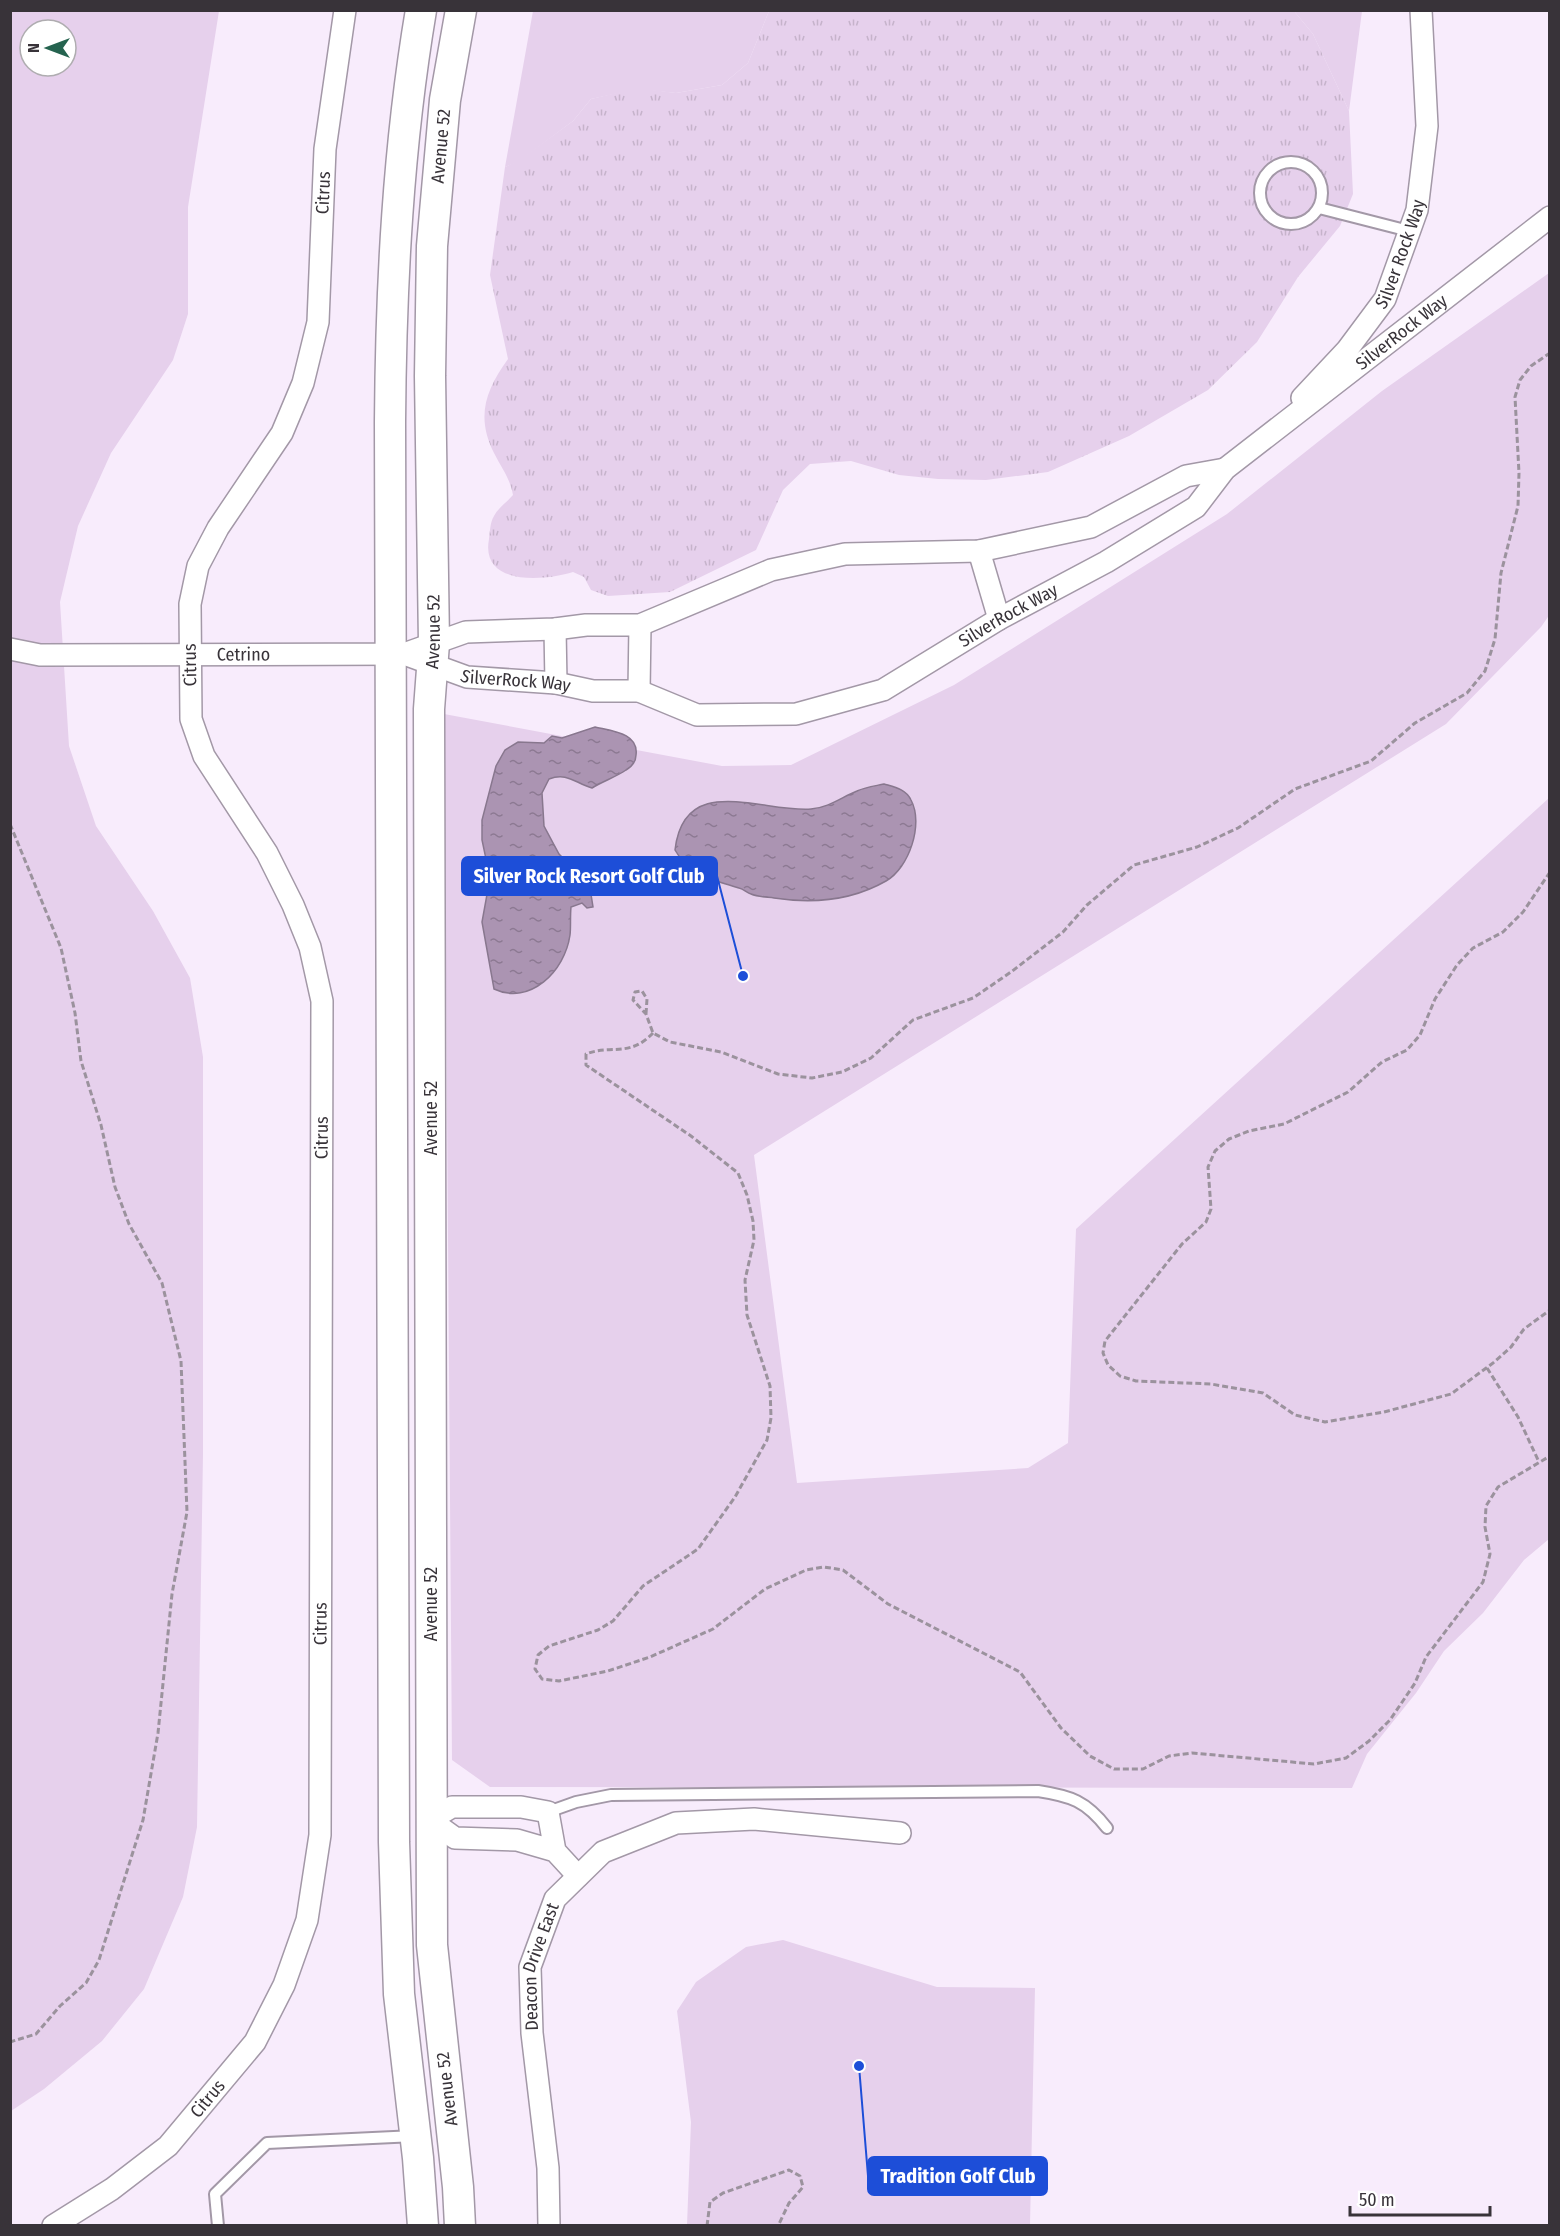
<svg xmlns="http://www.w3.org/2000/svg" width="1560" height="2236" font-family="'Fira Sans Condensed',sans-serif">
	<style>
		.grass { fill: #e6d0ec; fill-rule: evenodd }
		.park { fill: url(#park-tufts) }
		.water { fill: url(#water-ripples); stroke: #88778e; stroke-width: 1.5 }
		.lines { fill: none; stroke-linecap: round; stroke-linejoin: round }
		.service-casing { stroke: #a398a7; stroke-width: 14 }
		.minor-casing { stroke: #a398a7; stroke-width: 24 }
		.secondary-casing { stroke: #a398a7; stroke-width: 33 }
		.path { stroke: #9b929d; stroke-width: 3; stroke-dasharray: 6 3; stroke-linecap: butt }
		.service { stroke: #fff; stroke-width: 10 }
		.minor { stroke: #fff; stroke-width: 21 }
		.secondary { stroke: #fff; stroke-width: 30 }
		.labels { text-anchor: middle; stroke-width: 4.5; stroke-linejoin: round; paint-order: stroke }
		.street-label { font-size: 18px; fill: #383339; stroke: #fff }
		.leader { fill: none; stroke: #1d4ed8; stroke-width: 2 }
		.callout-dot { fill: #1d4ed8; stroke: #fff; stroke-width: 2 }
		.callout { fill: #1d4ed8; stroke: #1d4ed8; stroke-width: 2 }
		.callout-label { font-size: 20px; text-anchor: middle; font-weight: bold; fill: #fff }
	</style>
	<defs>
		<pattern id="park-tufts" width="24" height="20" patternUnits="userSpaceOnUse" patternTransform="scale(1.5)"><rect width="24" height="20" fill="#e6d0ec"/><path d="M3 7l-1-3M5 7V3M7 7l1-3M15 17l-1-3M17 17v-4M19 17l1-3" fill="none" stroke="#c6b3cb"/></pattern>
		<pattern id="water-ripples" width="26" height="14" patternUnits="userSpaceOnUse" patternTransform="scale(1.5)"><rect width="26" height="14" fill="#ab94b2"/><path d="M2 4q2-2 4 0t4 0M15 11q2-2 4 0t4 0" fill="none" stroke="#8c7992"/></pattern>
	</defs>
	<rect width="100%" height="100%" fill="#f8ecfc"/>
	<!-- grass -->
	<g class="grass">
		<path d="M11 11H219L188 207V314L173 360 111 453 78 526 60 602 69 746 96 826 153 911 190 978 203 1057V1454L197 1827 183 1897 144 1989 102 2041 44 2089 11 2111ZM30 30H66V66H30Z"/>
		<polygon points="533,11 769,11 748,63 722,85 676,93 637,89 591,99 573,121 518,162 505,167"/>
		<polygon points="1294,11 1362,11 1349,111 1313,34"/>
		<polygon points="1549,273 1550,614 1541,627 1446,724 754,1155 797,1483 1028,1468 1068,1443 1076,1229 1549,798 1549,1539 1524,1560 1483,1613 1444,1651 1416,1693 1367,1754 1352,1788 490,1787 452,1760 444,714 722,766 791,765 954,685 1227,514 1382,391"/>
		<polygon points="783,1940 937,1987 1035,1988 1030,2225 687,2225 691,2122 677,2011 696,1982 746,1947"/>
	</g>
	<!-- park -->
	<path class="park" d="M769 11H1294L1313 34 1349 111 1353 194 1340 226 1298 277 1257 342 1208 390 1129 436 1048 472 986 480 938 479 899 475 851 461 810 464 783 490 756 550 670 592 608 596 591 590 584 577 573 572C544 581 480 586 489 539 490 532 490 522 494 516 498 508 507 502 513 495 510 478 502 469 494 453 476 417 485 391 508 359L490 275 505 167 518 161 573 121 591 99 637 88 676 93 722 85 748 63Z"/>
	<!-- water -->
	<g class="water">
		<path d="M595 727C612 731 639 733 636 755 636 762 631 767 626 770 616 777 603 781 592 788 575 783 567 772 549 779L542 793 544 826 559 854 580 875 593 878 590 888 593 907 587 908 582 903 571 907C570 917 571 927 570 935 565 971 530 1006 494 989L482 922 490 878 482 840V820L496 766 505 750 518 742 544 743 552 736 562 738Z"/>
		<path d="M884 784C894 787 906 789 911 800 924 824 909 868 886 881 851 901 813 904 774 898 767 897 758 897 751 894 747 893 744 889 739 888 712 879 691 878 675 850 684 771 763 813 811 809 828 808 842 797 857 791 866 787 875 786 884 784Z"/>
	</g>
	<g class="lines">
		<!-- service casing -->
		<g class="service-casing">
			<g id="service">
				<circle cx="1291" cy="193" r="31"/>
				<polyline points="1319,208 1409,231"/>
				<path d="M548 1812 576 1802 611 1795 1038 1791C1071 1796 1086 1801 1107 1828"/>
				<polyline points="218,2226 215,2194 267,2143 415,2136"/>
			</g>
		</g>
		<!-- minor casing -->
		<g class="minor-casing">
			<g id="minor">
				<path id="s1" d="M1302 398 1347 350 1385 299 1417 210 1427 126 1421 10"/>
				<polyline points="979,551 999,619"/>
				<polyline points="555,629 556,683"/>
				<path id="s2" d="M10 649 40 655 404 654 466 632 555 629 586 625H640L771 570 845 554 979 551 1091 527 1186 476 1225 469"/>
				<path id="s3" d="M404 654 467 677 556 683 593 691H639L697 715 796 714 883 690 999 619 1106 562 1196 507 1225 469 1550 217"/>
				<polyline points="639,691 640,625"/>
				<polyline points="555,1851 548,1812 521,1807 452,1807 430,1820 455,1838 517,1840 555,1851 578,1876"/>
				<path id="s4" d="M53 2226 112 2189 168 2146 255 2042 284 1985 307 1920 320 1835 322 1001 310 947 293 905 267 853 204 756 191 719 190 604 198 566 218 528 282 433 303 383 318 322 325 149 345 10"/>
				<path id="s5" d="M549 2226 548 2168 532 2033 530 1967 555 1899 603 1852 676 1823 754 1819 900 1833"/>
			</g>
		</g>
		<!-- secondary casing -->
		<g class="secondary-casing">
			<g id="secondary">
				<path d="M421 10C398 147 391 283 390 422L394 1842 399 1994 418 2158 423 2226"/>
				<path id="s6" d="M460 2226 458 2187 432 1945 429 709 434 643 430 376 432 246 445 100 461 10"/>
			</g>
		</g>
		<!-- path -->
		<g class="path">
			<polyline points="10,824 61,948 75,1013 81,1061 101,1125 115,1187 129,1224 162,1283 181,1361 187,1512 172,1594 158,1733 143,1820 99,1960 86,1983 60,2006 36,2034 10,2042"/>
			<polyline points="1550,872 1523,912 1503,932 1473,948 1457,965 1435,999 1420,1035 1407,1050 1382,1062 1348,1092 1284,1124 1249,1131 1229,1139 1215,1151 1208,1167 1211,1209 1206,1222 1182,1244 1105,1341 1103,1353 1108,1365 1120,1376 1136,1381 1211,1384 1263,1393 1295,1415 1325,1422 1384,1412 1451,1394 1493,1363 1511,1347 1524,1329 1550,1310"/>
			<polyline points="646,1014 647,999 642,991 635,992 633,1000 646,1014 653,1033 670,1042 721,1052 778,1074 812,1078 842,1072 871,1058 913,1020 973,998 1011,972 1063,932 1087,905 1134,865 1197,847 1238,828 1295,789 1371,761 1415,723 1467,693 1485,671 1495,639 1501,573 1518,506 1519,473 1515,397 1520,380 1531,366 1550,353"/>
			<path d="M653 1033C629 1058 612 1044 586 1054V1065L691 1136 738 1173 747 1195 753 1221 754 1240 745 1280 747 1315 770 1386 771 1418 767 1440 735 1497 698 1549 643 1586 613 1621 598 1630 549 1646 538 1655 535 1669 542 1679 559 1681 608 1671 650 1657 713 1629 765 1589 806 1570 824 1567 843 1570 888 1604 1020 1672 1061 1728 1090 1756 1114 1769H1143L1169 1756 1192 1753 1314 1764 1346 1758 1369 1741 1390 1720 1415 1683 1426 1657 1483 1582 1490 1554 1485 1527 1486 1506 1498 1487 1550 1456"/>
			<polyline points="1487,1368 1518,1417 1539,1462"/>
			<polyline points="707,2226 710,2202 723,2193 789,2170 800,2176 803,2187 789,2203 778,2226"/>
		</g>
		<!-- service -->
		<use href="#service" class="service"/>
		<!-- minor -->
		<use href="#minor" class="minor"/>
		<!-- secondary -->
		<use href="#secondary" class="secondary"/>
	</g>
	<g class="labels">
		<!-- street labels -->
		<g class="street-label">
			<text dy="6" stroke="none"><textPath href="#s6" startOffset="2082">Avenue 52</textPath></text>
			<text dy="6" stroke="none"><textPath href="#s4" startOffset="2200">Citrus</textPath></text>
			<text dy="6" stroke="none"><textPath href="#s1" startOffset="177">Silver Rock Way</textPath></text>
			<text dy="6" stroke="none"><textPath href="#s3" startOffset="1126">SilverRock Way</textPath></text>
			<text dy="6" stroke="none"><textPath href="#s3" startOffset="638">SilverRock Way</textPath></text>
			<text dy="6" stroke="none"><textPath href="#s6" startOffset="1596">Avenue 52</textPath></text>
			<text dy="6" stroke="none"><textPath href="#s2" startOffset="234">Cetrino</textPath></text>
			<text transform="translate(190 665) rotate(-91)" y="6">Citrus</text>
			<text dy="6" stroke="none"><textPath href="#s3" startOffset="116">SilverRock Way</textPath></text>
			<text transform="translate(431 1118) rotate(-90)" y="6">Avenue 52</text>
			<text dy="6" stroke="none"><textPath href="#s4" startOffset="1192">Citrus</textPath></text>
			<text transform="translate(431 1604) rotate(-90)" y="6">Avenue 52</text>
			<text dy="6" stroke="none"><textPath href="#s4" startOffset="706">Citrus</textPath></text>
			<text dy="6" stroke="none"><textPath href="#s5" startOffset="262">Deacon Drive East</textPath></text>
			<text transform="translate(447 2089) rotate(-97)" y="6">Avenue 52</text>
			<text dy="6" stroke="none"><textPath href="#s4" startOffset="202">Citrus</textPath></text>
		</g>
	</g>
	<!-- callouts -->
	<path class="leader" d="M743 976L717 876M859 2066L868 2176"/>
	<g class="callout-dot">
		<circle cx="743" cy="976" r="6"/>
		<circle cx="859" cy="2066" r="6"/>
	</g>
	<g class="callout">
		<rect x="462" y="857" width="255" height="38" rx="6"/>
		<rect x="868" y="2157" width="179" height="38" rx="6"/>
	</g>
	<g class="callout-label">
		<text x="589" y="883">Silver Rock Resort Golf Club</text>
		<text x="958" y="2183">Tradition Golf Club</text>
	</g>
	<!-- border -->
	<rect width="1560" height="2236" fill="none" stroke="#383339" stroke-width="24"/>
	<!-- north arrow -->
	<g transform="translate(48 48) rotate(270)"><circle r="28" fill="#ffffff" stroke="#afadb0" stroke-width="1.5"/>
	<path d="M0-4.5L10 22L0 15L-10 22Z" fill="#25634f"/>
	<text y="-9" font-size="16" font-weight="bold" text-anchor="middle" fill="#383339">N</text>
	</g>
	<!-- scale -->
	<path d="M1350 2206v9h140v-9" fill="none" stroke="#383339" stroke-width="3"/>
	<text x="1359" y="2206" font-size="18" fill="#383339" stroke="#ffffff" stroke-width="4.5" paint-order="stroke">50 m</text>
</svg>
